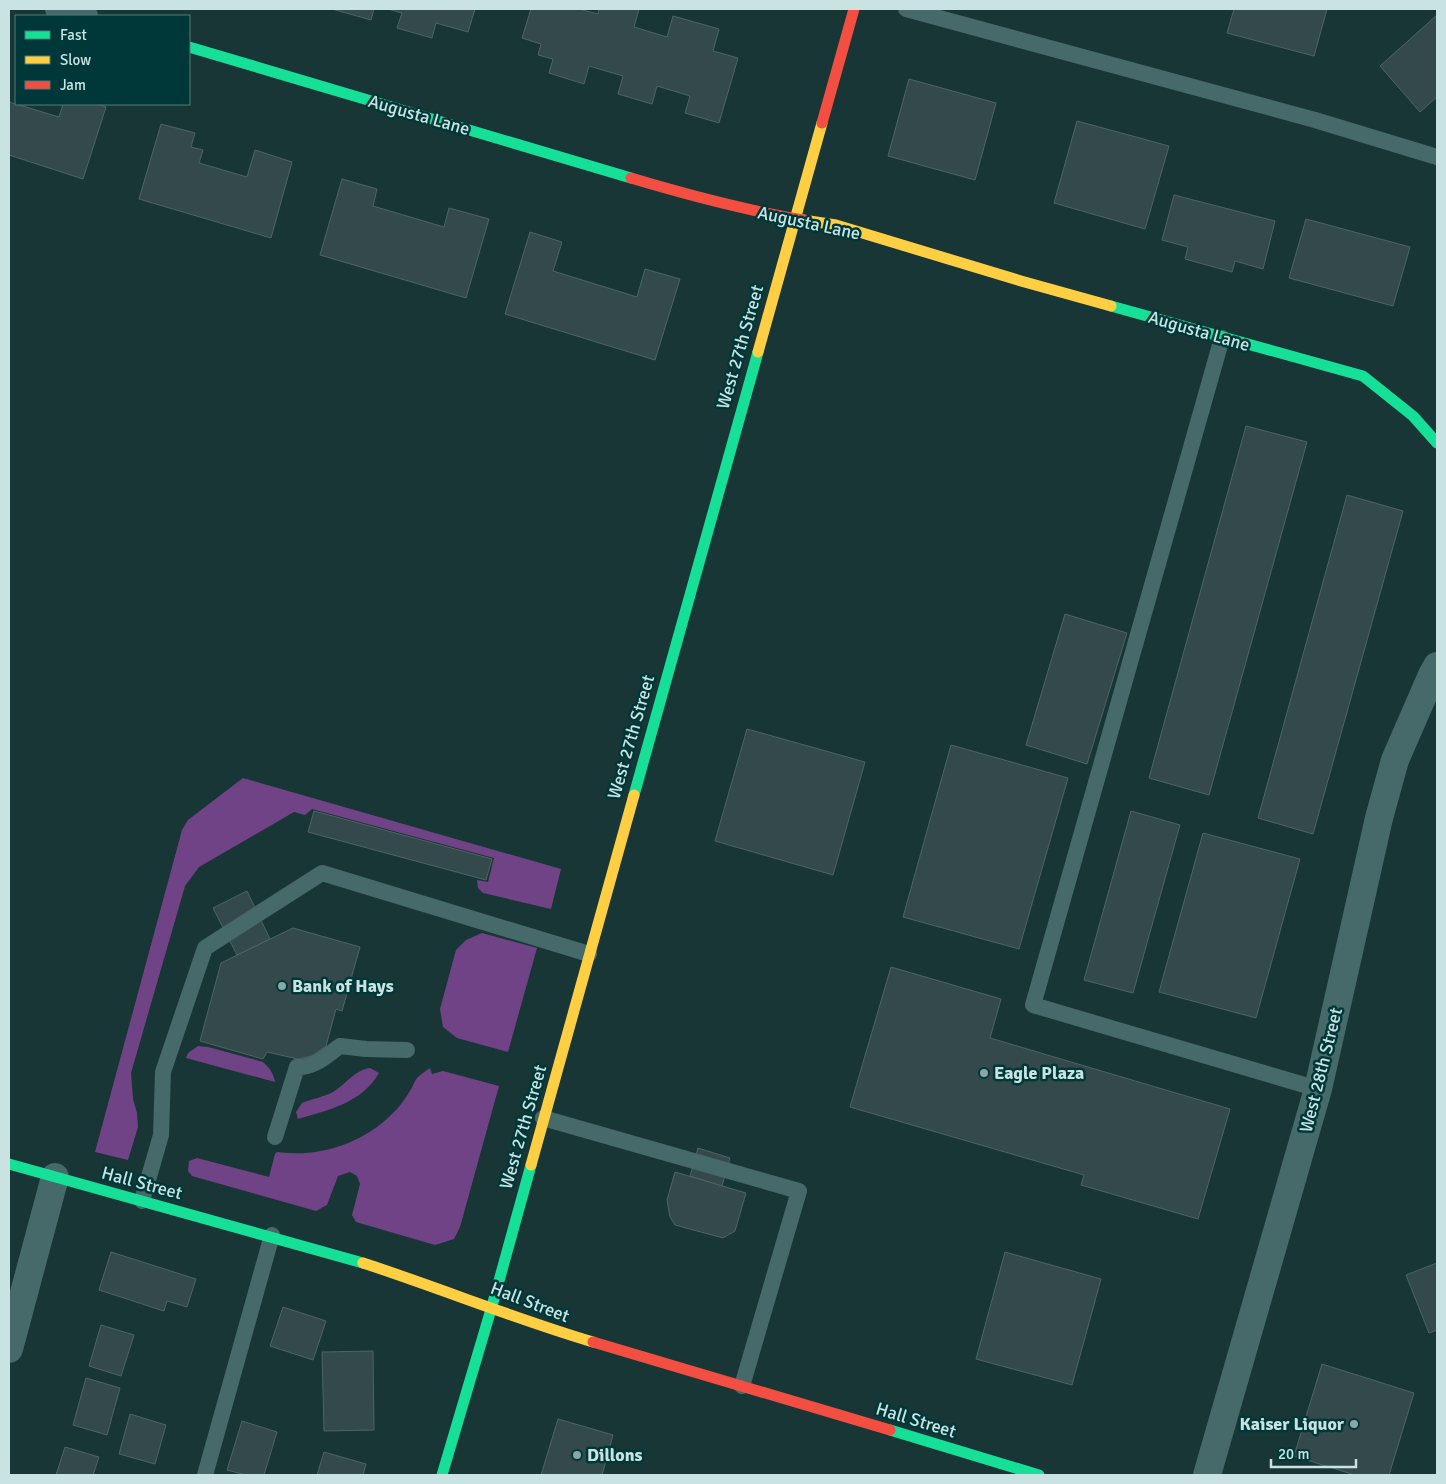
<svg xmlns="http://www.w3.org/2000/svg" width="1446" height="1484" font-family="Signika,sans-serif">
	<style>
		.green { fill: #704386 }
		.building { fill: #33494c; stroke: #4e6466 }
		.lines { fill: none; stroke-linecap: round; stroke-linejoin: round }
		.lane { stroke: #466969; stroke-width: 16 }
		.street { stroke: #466969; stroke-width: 28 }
		.fast { stroke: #16e098; stroke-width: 11 }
		.slow { stroke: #ffcf43; stroke-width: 11 }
		.jam { stroke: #f24e42; stroke-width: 11 }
		.poi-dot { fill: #8ba6a6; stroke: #003839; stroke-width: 2 }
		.labels { text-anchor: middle; stroke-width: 5; stroke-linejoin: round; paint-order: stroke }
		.street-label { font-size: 18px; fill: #c9e2e2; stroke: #003839 }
		.poi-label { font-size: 18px; font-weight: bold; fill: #c9e2e2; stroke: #003839; text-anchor: start }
	</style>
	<rect width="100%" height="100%" fill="#193636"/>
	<!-- green -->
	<g class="green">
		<polygon points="243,778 561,869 551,909 483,893 478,888 477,880 488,882 494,858 312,809 305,815 294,812 199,867 185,886 131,1073 133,1099 137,1113 138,1127 128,1160 95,1152 182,830 188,820"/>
		<polygon points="482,933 537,948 508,1052 457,1038 443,1027 440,1009 456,950 466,940"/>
		<path d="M198 1046 208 1047 263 1062C270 1068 273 1073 275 1082L186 1058 188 1053Z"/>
		<path d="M370 1068 379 1073C362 1103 328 1110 298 1119L296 1112 302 1103C312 1099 324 1097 333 1092 346 1084 355 1070 370 1068Z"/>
		<path d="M430 1068 432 1074 443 1071 499 1086 460 1227 454 1239 435 1245 356 1222 352 1215 360 1184 357 1176 350 1172 338 1176 327 1205 316 1211 192 1176 188 1171 189 1161 197 1158 269 1177 275 1154 277 1152C317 1158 362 1144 391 1115 398 1109 405 1099 410 1091 413 1087 414 1081 418 1077 421 1074 426 1071 430 1068Z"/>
	</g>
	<!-- building -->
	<g class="building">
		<polygon points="332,9 374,9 371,20"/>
		<polygon points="388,9 475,9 468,32 436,23 432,38 397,28 402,13"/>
		<polygon points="531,9 579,9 598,14 599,9 639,9 634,27 667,37 673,16 719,29 713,51 738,58 719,123 685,113 690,96 657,86 652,104 618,94 623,76 589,66 584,84 549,73 553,59 538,55 541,44 522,38"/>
		<polygon points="1234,9 1327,9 1314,56 1227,33"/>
		<polygon points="1437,15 1437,97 1420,112 1380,66"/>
		<polygon points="909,79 996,103 975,180 888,156"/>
		<polygon points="9,102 59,117 63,104 97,104 106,107 83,179 9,155"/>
		<polygon points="1077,121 1169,146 1145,229 1054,203"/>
		<polygon points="161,124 195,133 191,147 203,150 199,163 247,177 255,150 292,162 271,238 139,199"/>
		<polygon points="342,179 377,189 373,206 444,227 449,208 489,219 466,298 320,255"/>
		<polygon points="1174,195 1275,221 1263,269 1235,261 1232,272 1185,259 1188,247 1162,240"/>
		<polygon points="1306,219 1410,247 1393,306 1289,278"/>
		<polygon points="530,232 562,242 553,271 637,297 645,269 680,279 655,360 505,314"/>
		<polygon points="1246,426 1307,442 1209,795 1149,778"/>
		<polygon points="1347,495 1403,511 1313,834 1258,818"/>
		<polygon points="1065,614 1127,633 1087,764 1026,745"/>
		<polygon points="747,729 865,762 833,875 715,841"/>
		<polygon points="951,745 1068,778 1019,949 903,917"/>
		<polygon points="314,811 492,859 486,880 308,832"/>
		<polygon points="1131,811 1180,825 1133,993 1084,980"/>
		<polygon points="1203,833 1300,859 1256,1018 1159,992"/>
		<polygon points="247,891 270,939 237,955 213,908"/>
		<polygon points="293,928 360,947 342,1011 336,1009 326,1046 312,1056 298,1059 267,1052 263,1059 200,1041 221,963"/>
		<polygon points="891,967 1001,999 990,1038 1230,1109 1198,1219 1081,1185 1084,1175 850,1107"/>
		<polygon points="698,1148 730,1158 722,1186 690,1176"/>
		<polygon points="675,1172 746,1193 735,1231 723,1238 675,1225 670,1217 667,1200"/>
		<polygon points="111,1252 196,1279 187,1307 167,1301 164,1311 99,1290"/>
		<polygon points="1005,1252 1101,1279 1072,1385 976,1359"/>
		<polygon points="1437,1263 1437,1330 1429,1333 1406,1275"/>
		<polygon points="283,1307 326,1321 313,1360 270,1346"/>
		<polygon points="101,1325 134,1335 121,1376 89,1366"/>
		<polygon points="373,1351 374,1430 324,1431 322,1352"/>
		<polygon points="1322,1364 1414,1393 1389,1475 1355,1475 1294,1456"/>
		<polygon points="86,1378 120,1388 107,1435 73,1425"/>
		<polygon points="130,1414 166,1425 155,1464 119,1454"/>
		<polygon points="558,1419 613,1435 602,1475 541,1475"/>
		<polygon points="242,1421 277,1432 264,1475 246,1475 227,1470"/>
		<polygon points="65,1447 99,1457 93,1475 56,1475"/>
		<polygon points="324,1452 366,1464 363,1475 317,1475"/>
	</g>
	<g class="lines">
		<!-- lane -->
		<g class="lane">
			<polyline points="906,9 1315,120 1437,157"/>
			<polyline points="1222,338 1033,1005 1318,1089"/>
			<polyline points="543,1118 799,1191 742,1386"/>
			<path d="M275 1137 297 1067C314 1068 326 1056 340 1046L366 1049 407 1050"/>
			<polyline points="142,1201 161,1135 163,1072 205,948 322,873 589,954"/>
			<polyline points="205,1475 272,1235"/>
		</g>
		<!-- street -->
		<g class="street">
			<polyline points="59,9 84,16"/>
			<polyline points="9,1349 55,1177"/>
			<polyline points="1207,1475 1318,1089 1379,818 1395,760 1432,675 1437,666"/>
		</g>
		<!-- fast -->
		<g class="fast">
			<polyline points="189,47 631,178"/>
			<polyline points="1111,306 1363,376 1413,416 1437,443"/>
			<polyline points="634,795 758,352"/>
			<polyline points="9,1164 363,1263"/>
			<polyline points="890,1430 1039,1475"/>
			<polyline points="442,1475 492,1306 531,1165"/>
		</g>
		<!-- slow -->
		<g class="slow">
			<polyline points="803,220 836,225 1021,281 1111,306"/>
			<polyline points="758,352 822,123"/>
			<polyline points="531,1165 634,795"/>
			<path d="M363 1263C440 1288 515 1319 593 1342"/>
		</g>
		<!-- jam -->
		<g class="jam">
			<polyline points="822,123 854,9"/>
			<path d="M631 178C688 195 744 210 803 220"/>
			<polyline points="593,1342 890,1430"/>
		</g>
	</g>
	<!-- markers -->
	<g class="poi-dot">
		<circle cx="282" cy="986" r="5"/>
		<circle cx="984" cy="1073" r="5"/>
		<circle cx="1354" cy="1424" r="5"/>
		<circle cx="577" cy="1455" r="5"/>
	</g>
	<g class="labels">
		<!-- street labels -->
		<g class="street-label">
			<text transform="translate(419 115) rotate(16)" y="6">Augusta Lane</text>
			<text transform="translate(809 223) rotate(12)" y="6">Augusta Lane</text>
			<text transform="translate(1199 331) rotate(16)" y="6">Augusta Lane</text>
			<text transform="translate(740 347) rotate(-74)" y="6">West 27th Street</text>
			<text transform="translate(631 737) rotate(-74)" y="6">West 27th Street</text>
			<text transform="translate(1321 1070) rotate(-76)" y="6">West 28th Street</text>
			<text transform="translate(523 1127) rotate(-74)" y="6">West 27th Street</text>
			<text transform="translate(142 1183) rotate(15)" y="6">Hall Street</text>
			<text transform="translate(530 1302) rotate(21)" y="6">Hall Street</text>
			<text transform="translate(916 1420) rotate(17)" y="6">Hall Street</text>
		</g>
		<!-- poi labels -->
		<g class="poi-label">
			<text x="292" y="992">Bank of Hays</text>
			<text x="994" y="1079">Eagle Plaza</text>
			<text x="1344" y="1430" text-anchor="end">Kaiser Liquor</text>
			<text x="587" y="1461">Dillons</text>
		</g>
	</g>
	<!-- border -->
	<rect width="1446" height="1484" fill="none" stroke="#c9e2e2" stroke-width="20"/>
	<!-- legend -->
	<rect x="15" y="15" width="175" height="90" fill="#003839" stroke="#507c7d"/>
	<rect x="25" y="31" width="25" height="8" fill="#16e098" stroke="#507c7d"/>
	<text x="60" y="40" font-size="15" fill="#c9e2e2">Fast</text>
	<rect x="25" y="56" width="25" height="8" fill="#ffcf43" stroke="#507c7d"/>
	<text x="60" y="65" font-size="15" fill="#c9e2e2">Slow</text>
	<rect x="25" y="81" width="25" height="8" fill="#f24e42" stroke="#507c7d"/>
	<text x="60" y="90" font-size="15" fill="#c9e2e2">Jam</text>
	<!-- scale -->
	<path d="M1271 1459v8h85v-8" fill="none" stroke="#c9e2e2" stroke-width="2.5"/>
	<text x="1278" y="1459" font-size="15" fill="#c9e2e2" stroke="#003839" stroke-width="4" paint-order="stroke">20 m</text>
</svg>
